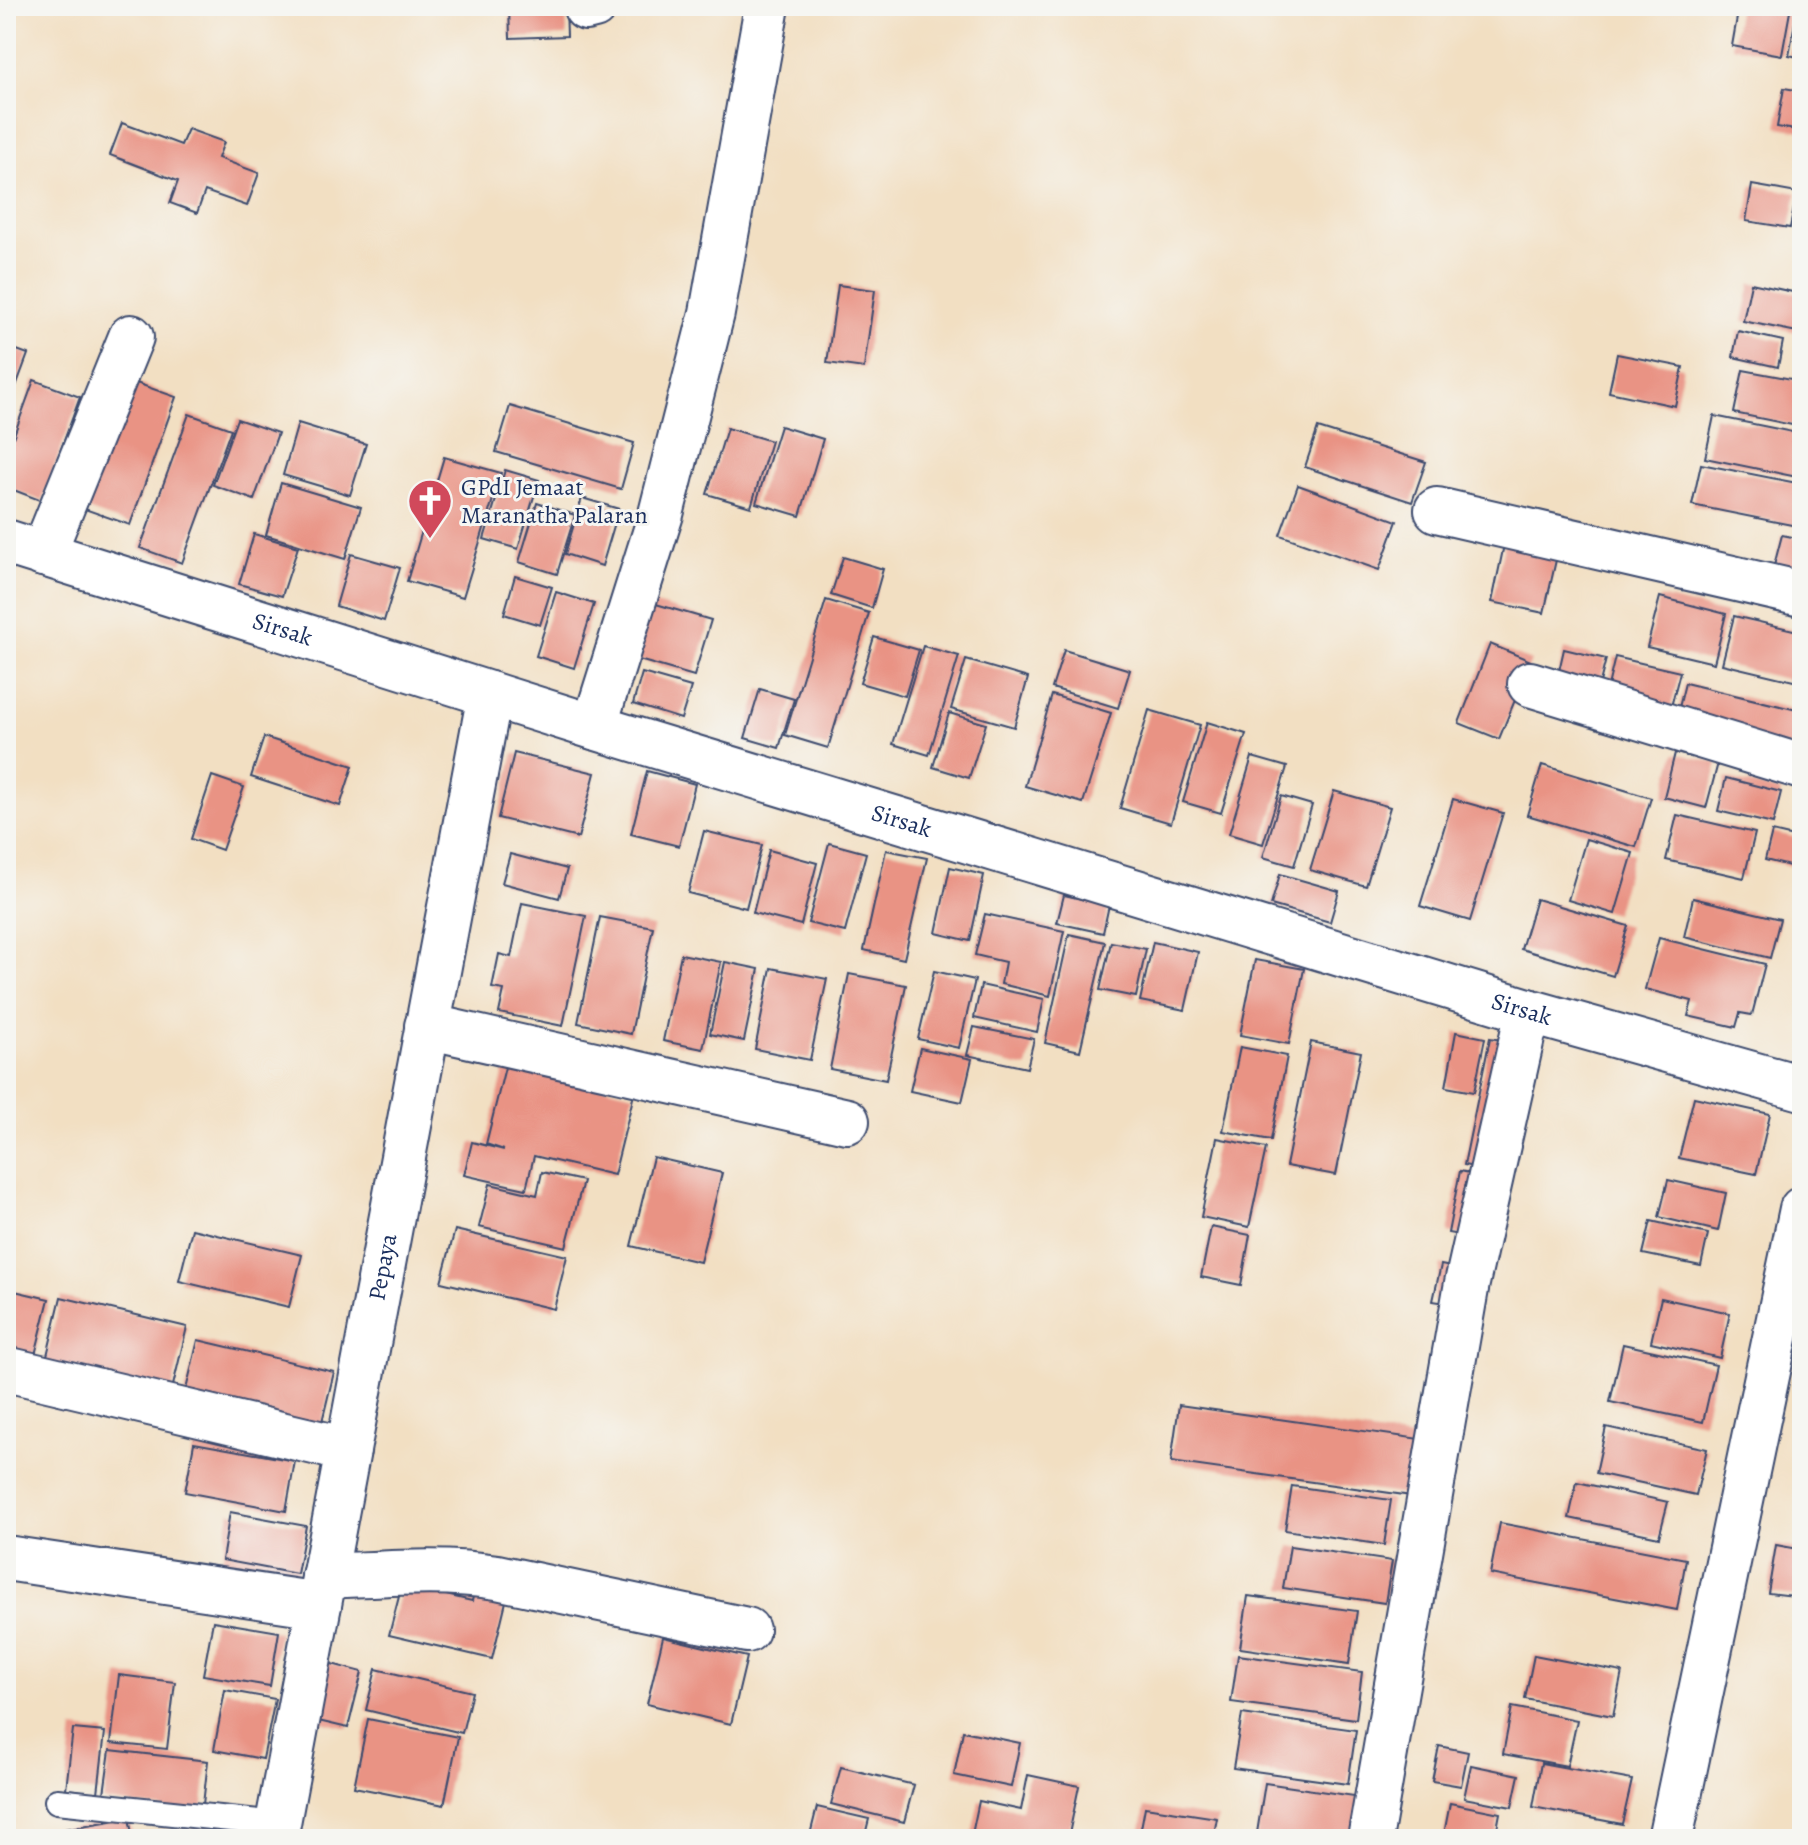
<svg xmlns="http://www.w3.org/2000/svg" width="1808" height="1845" font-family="Alegreya,serif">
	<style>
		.building { fill: #e99384 }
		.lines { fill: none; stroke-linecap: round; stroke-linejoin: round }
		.lane-casing { stroke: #3b496d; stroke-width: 28 }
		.street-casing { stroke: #3b496d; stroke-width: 48 }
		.lane { stroke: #fff; stroke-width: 24 }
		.street { stroke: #fff; stroke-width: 44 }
		.labels { text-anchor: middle; stroke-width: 6; stroke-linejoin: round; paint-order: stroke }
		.poi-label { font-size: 24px; fill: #1b2f5e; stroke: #f6f6f2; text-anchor: start }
		.street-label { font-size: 24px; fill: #1b2f5e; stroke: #f6f6f2 }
	</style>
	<rect width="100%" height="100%" fill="#f6f6f2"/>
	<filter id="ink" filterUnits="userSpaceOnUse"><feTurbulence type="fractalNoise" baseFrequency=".0125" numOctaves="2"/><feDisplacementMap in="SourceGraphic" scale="16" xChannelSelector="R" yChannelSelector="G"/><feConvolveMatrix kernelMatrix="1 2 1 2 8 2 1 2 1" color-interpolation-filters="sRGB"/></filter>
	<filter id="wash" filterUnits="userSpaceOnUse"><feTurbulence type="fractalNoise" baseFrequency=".006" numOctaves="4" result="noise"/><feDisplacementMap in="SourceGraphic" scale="32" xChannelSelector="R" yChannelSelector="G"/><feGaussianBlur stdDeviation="1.8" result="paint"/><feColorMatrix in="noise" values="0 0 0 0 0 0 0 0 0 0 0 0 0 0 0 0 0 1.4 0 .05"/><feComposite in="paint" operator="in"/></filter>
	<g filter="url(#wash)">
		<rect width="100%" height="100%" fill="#f2dfc2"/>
		<g id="blocks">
			<!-- building -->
			<g class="building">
				<polygon points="509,6 566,6 567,36 510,38"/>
				<polygon points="1739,6 1791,6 1782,55 1732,46"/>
				<polygon points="1798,6 1802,6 1802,58 1789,55"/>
				<polygon points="1784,88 1802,91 1802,131 1777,127"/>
				<polygon points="122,123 181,145 188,129 224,142 218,158 259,173 247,206 205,191 197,213 170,203 178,181 110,155"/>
				<polygon points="1752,185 1797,193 1790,228 1746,221"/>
				<polygon points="1751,283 1802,294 1802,333 1743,321"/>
				<polygon points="838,285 875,290 864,368 827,363"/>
				<polygon points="1738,331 1783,341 1778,367 1733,357"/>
				<polygon points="6,346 28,354 6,413"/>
				<polygon points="1617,354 1683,367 1675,406 1609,392"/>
				<polygon points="1743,370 1802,381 1802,427 1734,413"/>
				<polygon points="122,378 176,397 130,525 76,506"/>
				<polygon points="34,380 80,397 42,501 6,487 6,457"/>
				<polygon points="510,406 634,443 621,489 496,452"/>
				<polygon points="189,414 231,429 182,563 140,548"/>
				<polygon points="1714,416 1802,434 1802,478 1705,458"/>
				<polygon points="237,419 278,433 254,500 213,485"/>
				<polygon points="298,423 366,444 350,495 283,475"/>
				<polygon points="780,426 823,439 800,516 756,503"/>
				<polygon points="727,428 771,441 751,507 707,494"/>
				<polygon points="1318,428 1426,462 1412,502 1305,467"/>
				<polygon points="444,457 501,473 463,597 407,581"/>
				<polygon points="1701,464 1802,484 1802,527 1692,505"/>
				<polygon points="505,470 539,480 518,549 484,539"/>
				<polygon points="281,483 361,507 345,559 266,535"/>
				<polygon points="1298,485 1397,521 1379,570 1280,535"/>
				<polygon points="582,498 619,509 602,566 565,554"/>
				<polygon points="537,503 575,515 557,574 519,562"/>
				<polygon points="254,534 298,547 282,596 239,584"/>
				<polygon points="1782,535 1802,539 1802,589 1770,581"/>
				<polygon points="1505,540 1558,551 1544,613 1492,602"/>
				<polygon points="351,554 400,568 384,621 336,606"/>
				<polygon points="843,557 883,569 872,608 831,595"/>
				<polygon points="515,576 552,587 540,625 504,614"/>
				<polygon points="556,592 594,604 574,668 536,656"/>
				<polygon points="1660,597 1726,614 1714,663 1647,647"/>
				<polygon points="826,600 869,613 828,748 785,735"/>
				<polygon points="649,602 711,620 694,676 632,658"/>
				<polygon points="1734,616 1802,632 1802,683 1722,664"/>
				<polygon points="874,637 919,650 905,696 860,683"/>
				<polygon points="1490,644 1531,661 1499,739 1459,723"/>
				<polygon points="923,646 959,656 929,755 893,744"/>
				<polygon points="1564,649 1606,659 1597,694 1556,684"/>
				<polygon points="1064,650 1130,670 1118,708 1052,688"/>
				<polygon points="1615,657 1680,672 1667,722 1603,707"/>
				<polygon points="966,660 1028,678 1014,727 951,709"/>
				<polygon points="642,673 691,687 681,719 633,704"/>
				<polygon points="1685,683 1801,711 1792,748 1676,720"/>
				<polygon points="760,689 794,699 779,748 745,738"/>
				<polygon points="1052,695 1111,713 1083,803 1025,786"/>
				<polygon points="1149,710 1200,725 1171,823 1120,808"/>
				<polygon points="949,713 986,724 969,778 933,767"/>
				<polygon points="1207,722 1246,734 1221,813 1183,802"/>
				<polygon points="264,737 353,766 340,806 251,777"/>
				<polygon points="514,753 595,773 578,838 498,818"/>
				<polygon points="1675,753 1718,763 1706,808 1664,797"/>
				<polygon points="1252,757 1287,767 1263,844 1229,834"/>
				<polygon points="1542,765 1651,798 1636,847 1527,815"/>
				<polygon points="647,771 695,784 679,846 631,834"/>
				<polygon points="212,776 244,787 222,850 191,839"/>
				<polygon points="1726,778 1781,792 1773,824 1718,811"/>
				<polygon points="1334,791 1390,807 1366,886 1310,870"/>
				<polygon points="1281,796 1312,805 1294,866 1263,857"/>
				<polygon points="1453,799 1503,813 1470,921 1420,906"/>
				<polygon points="1677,815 1755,833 1744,878 1666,860"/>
				<polygon points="704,831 762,845 746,908 688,893"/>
				<polygon points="1772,832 1802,839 1802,869 1765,860"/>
				<polygon points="1586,839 1633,853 1615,914 1568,900"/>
				<polygon points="829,843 866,853 845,932 808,923"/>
				<polygon points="769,850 817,863 801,925 753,913"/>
				<polygon points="886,850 927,858 904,959 864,950"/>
				<polygon points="510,854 567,869 559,898 502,883"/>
				<polygon points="950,867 984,875 970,941 936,933"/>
				<polygon points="1280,874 1339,891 1330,922 1271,905"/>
				<polygon points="1064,895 1109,905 1103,933 1057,923"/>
				<polygon points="1693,898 1780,919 1770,958 1684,937"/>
				<polygon points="1536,899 1628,926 1613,976 1521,949"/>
				<polygon points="522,903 586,916 563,1026 499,1013 504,990 492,988 499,954 511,957"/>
				<polygon points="985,914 1064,931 1050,996 1001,984 1005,962 975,955"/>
				<polygon points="600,917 653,927 631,1034 578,1023"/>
				<polygon points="1069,934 1105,942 1080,1051 1045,1043"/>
				<polygon points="1659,938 1765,964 1752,1015 1740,1013 1736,1027 1688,1016 1692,1001 1645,989"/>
				<polygon points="1111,942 1146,949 1136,997 1100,990"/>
				<polygon points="1153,942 1198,952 1185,1010 1140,1001"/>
				<polygon points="681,954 721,962 703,1049 663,1041"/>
				<polygon points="1255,960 1304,969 1289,1044 1240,1035"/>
				<polygon points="725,962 759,969 744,1041 710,1034"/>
				<polygon points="771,968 827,979 810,1060 755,1049"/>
				<polygon points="934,971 975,980 959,1048 918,1039"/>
				<polygon points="849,974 906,985 886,1080 830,1069"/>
				<polygon points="981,985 1044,999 1037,1032 974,1018"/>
				<polygon points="974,1027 1034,1039 1027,1068 967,1055"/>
				<polygon points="1456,1032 1485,1038 1474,1092 1446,1087"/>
				<polygon points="1490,1038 1529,1045 1503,1173 1464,1165"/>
				<polygon points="1311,1042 1361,1052 1336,1175 1286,1166"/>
				<polygon points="1240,1047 1287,1056 1271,1140 1223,1131"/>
				<polygon points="920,1048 972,1059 962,1102 910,1091"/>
				<polygon points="506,1063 634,1094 614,1175 534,1156 526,1189 464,1175 472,1142 504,1150 486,1144"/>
				<polygon points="1694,1097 1770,1114 1756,1174 1679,1158"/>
				<polygon points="1217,1138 1266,1148 1249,1227 1201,1217"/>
				<polygon points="653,1157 722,1173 700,1262 631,1246"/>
				<polygon points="1460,1171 1503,1180 1491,1241 1448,1233"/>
				<polygon points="542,1172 583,1181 566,1247 479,1227 490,1184 537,1195"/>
				<polygon points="1668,1180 1726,1193 1718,1231 1659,1217"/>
				<polygon points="1651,1221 1708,1234 1701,1266 1643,1254"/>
				<polygon points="1211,1227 1250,1235 1241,1285 1201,1277"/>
				<polygon points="192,1229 302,1255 289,1307 179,1281"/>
				<polygon points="455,1230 567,1256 554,1309 441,1282"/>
				<polygon points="1441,1265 1465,1270 1458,1305 1433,1301"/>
				<polygon points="6,1289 49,1299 35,1355 6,1348"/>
				<polygon points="61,1297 187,1327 171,1394 45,1364"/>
				<polygon points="1661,1298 1730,1313 1720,1358 1651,1342"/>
				<polygon points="1801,1338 1802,1338 1802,1362 1796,1361"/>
				<polygon points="198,1340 334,1372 320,1430 184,1398"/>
				<polygon points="1623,1344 1716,1365 1703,1422 1610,1402"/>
				<polygon points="1179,1405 1434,1441 1426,1498 1171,1462"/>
				<polygon points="1606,1427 1707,1449 1696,1495 1596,1473"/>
				<polygon points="194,1443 295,1461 286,1511 185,1492"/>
				<polygon points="1577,1482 1668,1502 1659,1537 1569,1518"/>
				<polygon points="1292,1486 1391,1500 1384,1545 1285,1530"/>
				<polygon points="230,1512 306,1526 297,1574 222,1560"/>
				<polygon points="1500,1523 1686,1559 1677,1610 1490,1574"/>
				<polygon points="1800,1537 1802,1537 1802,1597 1768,1593 1776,1545 1798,1549"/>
				<polygon points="1290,1546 1392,1561 1385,1603 1283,1588"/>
				<polygon points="477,1581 509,1589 492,1659 389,1635 402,1585 472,1601"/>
				<polygon points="1248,1596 1357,1611 1349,1664 1240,1648"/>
				<polygon points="213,1621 279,1632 270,1686 203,1675"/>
				<polygon points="663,1637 747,1657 731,1724 647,1704"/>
				<polygon points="1238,1655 1362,1672 1356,1719 1231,1702"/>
				<polygon points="1534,1655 1622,1672 1613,1716 1525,1699"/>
				<polygon points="324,1662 362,1672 348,1728 310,1719"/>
				<polygon points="376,1669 472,1692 462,1733 366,1710"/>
				<polygon points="119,1675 175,1682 167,1749 111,1743"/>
				<polygon points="225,1690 275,1699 263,1759 214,1750"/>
				<polygon points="1512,1707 1577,1720 1567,1766 1503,1754"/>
				<polygon points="1242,1714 1356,1730 1348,1784 1233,1768"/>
				<polygon points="368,1719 458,1737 444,1805 354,1787"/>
				<polygon points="73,1729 105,1732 98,1793 66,1789"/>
				<polygon points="963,1731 1020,1743 1011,1787 954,1775"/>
				<polygon points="1439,1746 1468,1752 1461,1786 1432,1781"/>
				<polygon points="110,1750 208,1761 202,1813 103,1801"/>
				<polygon points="1541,1763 1632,1780 1622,1824 1533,1807"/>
				<polygon points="1471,1765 1519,1775 1512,1807 1464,1798"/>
				<polygon points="841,1767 914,1785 904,1822 831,1804"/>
				<polygon points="1028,1775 1079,1786 1068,1839 971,1839 979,1801 1021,1810"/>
				<polygon points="1265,1783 1368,1798 1362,1839 1256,1839"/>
				<polygon points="1450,1803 1500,1813 1495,1839 1443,1839"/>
				<polygon points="817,1807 869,1819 864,1839 809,1839"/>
				<polygon points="1145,1807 1217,1818 1213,1839 1139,1839"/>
				<polygon points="129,1818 133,1839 53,1839 52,1831"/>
			</g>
		</g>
	</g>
	<g filter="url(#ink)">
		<use href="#blocks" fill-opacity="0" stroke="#3b496d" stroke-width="2"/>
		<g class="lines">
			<!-- lane casing -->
			<g class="lane-casing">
				<polyline id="lane" points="57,1801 278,1824"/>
			</g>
			<!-- street casing -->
			<g class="street-casing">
				<g id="street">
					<polyline points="586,8 594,6"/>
					<polyline points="1437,510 1802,594"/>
					<path id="s1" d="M6 542 594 727 1528 1011 1802 1088"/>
					<polyline points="43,554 131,337"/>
					<polyline points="1530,684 1802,767"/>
					<polyline points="594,727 661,514 712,313 767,6"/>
					<polyline points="427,1026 847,1121"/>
					<polyline points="6,1369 348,1450"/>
					<polyline points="6,1558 319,1605"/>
					<path d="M324 1576C383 1574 440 1568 497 1577L747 1630"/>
					<path id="s2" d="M275 1839 490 694"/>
					<polyline points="1370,1839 1467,1283 1528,1011"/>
					<polyline points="1670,1839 1802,1209"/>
				</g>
			</g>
			<!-- lane -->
			<use href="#lane" class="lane"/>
			<!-- street -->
			<use href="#street" class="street"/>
		</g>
	</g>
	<!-- icons -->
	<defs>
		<g id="church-pin" transform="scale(2.3)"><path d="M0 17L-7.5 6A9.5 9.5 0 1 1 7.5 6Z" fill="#d1495b" stroke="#f6f6f2"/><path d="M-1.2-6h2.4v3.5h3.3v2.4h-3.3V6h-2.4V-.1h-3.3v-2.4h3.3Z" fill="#fff"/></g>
	</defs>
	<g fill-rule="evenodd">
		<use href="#church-pin" x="430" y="501"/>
	</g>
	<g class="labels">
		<!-- poi labels -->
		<g class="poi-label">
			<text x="461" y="495">GPdI Jemaat<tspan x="461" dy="28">Maranatha Palaran</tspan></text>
		</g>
		<!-- street labels -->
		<g class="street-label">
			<text dy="8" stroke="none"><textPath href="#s1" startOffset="290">Sirsak</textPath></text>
			<text dy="8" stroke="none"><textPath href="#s1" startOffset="938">Sirsak</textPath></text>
			<text dy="8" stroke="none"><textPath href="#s1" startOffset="1586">Sirsak</textPath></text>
			<text dy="8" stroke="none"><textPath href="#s2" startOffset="582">Pepaya</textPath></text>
		</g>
	</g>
	<!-- margin -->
	<rect width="1808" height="1845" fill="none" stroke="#f6f6f2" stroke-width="32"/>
</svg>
